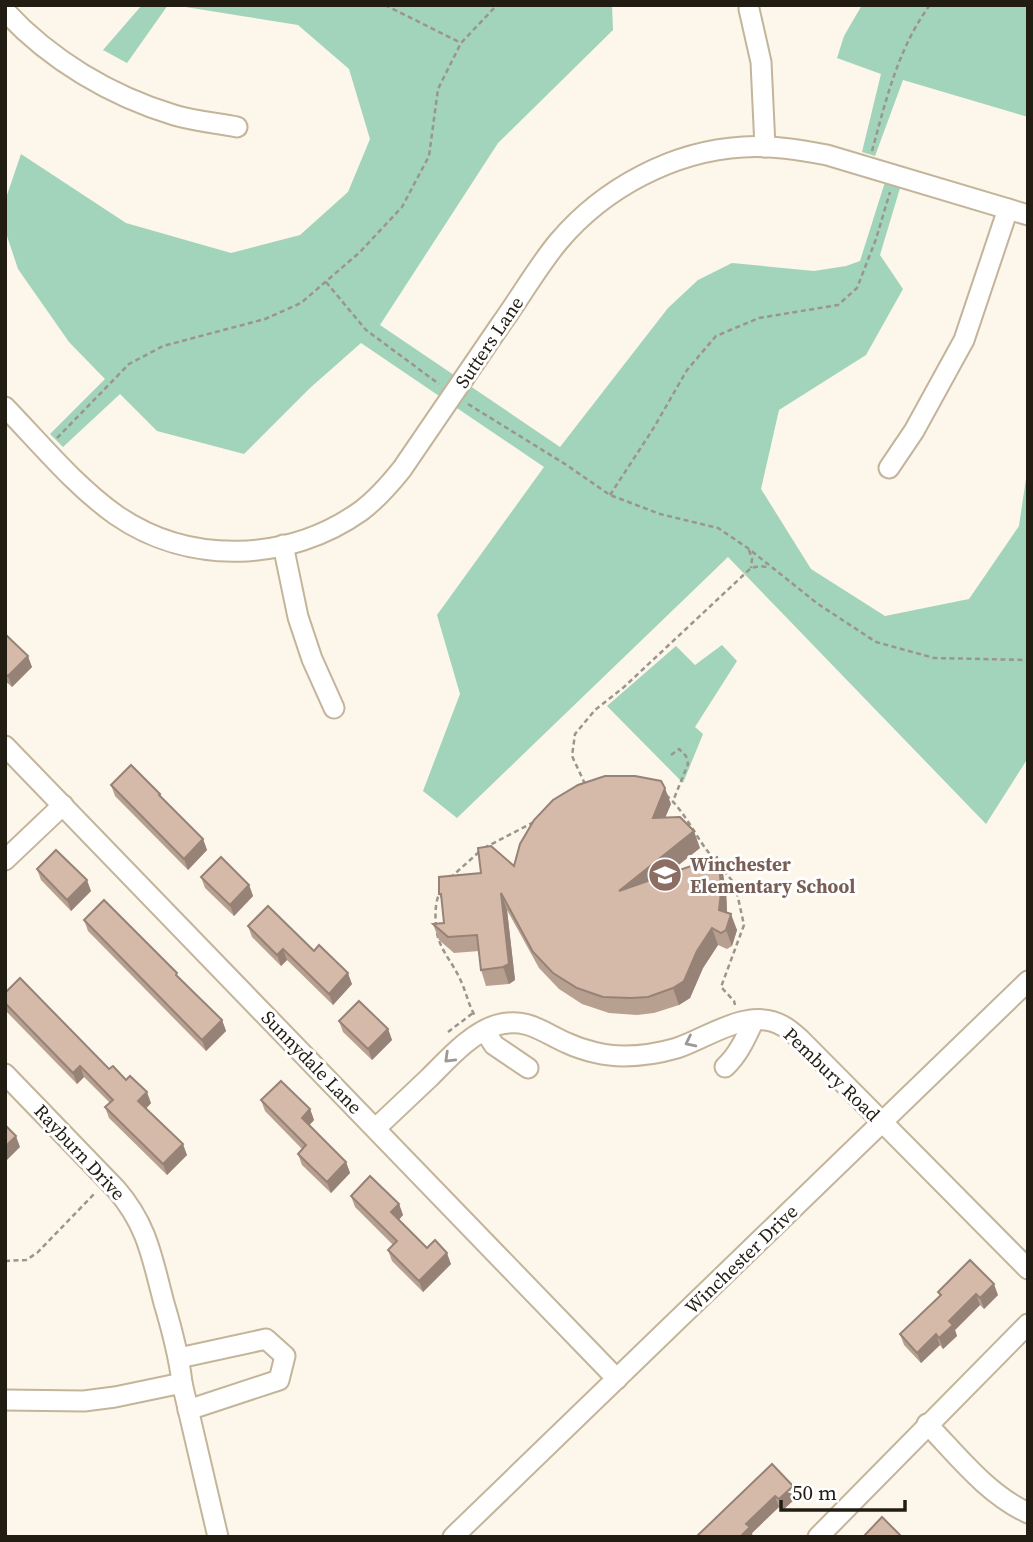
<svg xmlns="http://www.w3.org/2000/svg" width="1033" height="1542" font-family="'Source Serif 4',serif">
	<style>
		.green { fill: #a1d4ba }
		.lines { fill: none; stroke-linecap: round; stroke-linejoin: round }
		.minor-casing { stroke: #c3b49a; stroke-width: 23 }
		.path { stroke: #9b958b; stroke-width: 2.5; stroke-dasharray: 5 3.5; stroke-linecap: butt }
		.minor { stroke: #fff; stroke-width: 19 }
		.wall { fill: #b8a091 }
		.shaded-wall { fill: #968276 }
		.building { fill: #d6baa9; stroke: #968276; stroke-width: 2 }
		.oneway { stroke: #9c9995 }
		.labels { text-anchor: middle; stroke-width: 6; stroke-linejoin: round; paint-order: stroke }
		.street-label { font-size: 19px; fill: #221d13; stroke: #fff }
		.education-label { font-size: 19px; font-weight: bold; fill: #785e54; stroke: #fff; text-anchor: start }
	</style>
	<rect width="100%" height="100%" fill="#fcf6eb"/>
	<!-- green -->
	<g class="green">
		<polygon points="142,5 168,5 127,63 103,50"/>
		<polygon points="173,5 612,5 613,30 498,143 380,325 560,447 668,308 698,280 732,263 814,271 846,266 860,261 885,182 900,188 880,255 903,289 866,355 779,410 761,489 811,569 885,616 969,599 1019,526 1028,465 1028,758 986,824 728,557 457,818 423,791 460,694 437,615 544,467 361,343 310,388 244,454 157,431 120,394 63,447 50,434 105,379 69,342 18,269 5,230 5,201 21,154 126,223 231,253 300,235 348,192 370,139 349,69 298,25"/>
		<polygon points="862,5 1028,5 1028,117 903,80 875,156 862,152 881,74 837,58 844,36"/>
		<polygon points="722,645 737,661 695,727 703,734 683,783 607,706 676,646 695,665"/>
	</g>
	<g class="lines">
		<!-- minor casing -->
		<g class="minor-casing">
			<g id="minor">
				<polyline points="749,9 761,62 765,147"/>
				<path d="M5 11C50 60 111 96 174 115 194 121 216 123 237 127"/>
				<path d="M5 407C40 443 74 485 116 515 190 566 289 562 361 511 377 499 390 484 402 469 435 421 468 373 501 324 520 298 538 266 559 241 604 188 673 151 743 147 771 145 800 150 827 155L1028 215"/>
				<polyline points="889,468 914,431 964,340 1008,209"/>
				<polyline points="283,545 298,617 312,659 334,708"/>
				<polyline points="5,746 617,1379"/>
				<polyline points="5,860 63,805"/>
				<polyline points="485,1031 494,1045 528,1068"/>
				<path d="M725 1067C739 1054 746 1037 754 1020"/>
				<path d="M5 1074 116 1189C148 1226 152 1258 164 1303 172 1330 179 1355 182 1383L218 1537"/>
				<path d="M376 1128C394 1111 412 1094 430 1077 448 1059 472 1032 497 1025 527 1017 542 1032 567 1043 584 1051 606 1056 624 1056 641 1056 660 1053 677 1048 708 1038 749 1006 783 1026 789 1029 794 1034 800 1039L1028 1269"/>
				<polyline points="179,1358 266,1339 285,1356 279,1380 188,1410"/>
				<polyline points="5,1400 84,1401 115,1397 182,1383"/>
				<path d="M927 1424C958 1456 987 1494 1028 1513"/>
				<polyline points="453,1537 1028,981"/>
				<polyline points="818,1537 1028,1324"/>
			</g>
		</g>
		<!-- path -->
		<g class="path">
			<polyline points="385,5 461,43"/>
			<path d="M872 151C886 100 898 48 930 5"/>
			<polyline points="326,282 366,330 439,384"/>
			<polyline points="468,404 565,464 610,495 660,514 718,528 749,549 818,604 876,642 934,658 1028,660"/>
			<polyline points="57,438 129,364 163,346 265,319 301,303 360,252 402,207 429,156 438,89 461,43 497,5"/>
			<polyline points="610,495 653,429 687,370 716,336 759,318 838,305 857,288 876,239 890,192"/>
			<polyline points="749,550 752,559 751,568"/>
			<polyline points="671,755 679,749 686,756 688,764 673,801"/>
			<polyline points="585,784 572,756 575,734 595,710 624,687 751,568 760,566 767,567"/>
			<path d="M666 795C686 812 696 839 714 859"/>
			<polyline points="484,848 534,822"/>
			<polyline points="718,864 735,884 744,925 721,987 734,1001 735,1005"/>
			<polyline points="450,878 479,852"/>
			<path d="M436 927C435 915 435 902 440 892"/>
			<path d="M437 933C440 950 453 963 460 979 466 991 468 1004 475 1016"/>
			<polyline points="448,1032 473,1013"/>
			<polyline points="5,1261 26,1260 37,1253 96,1192"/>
		</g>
		<!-- minor -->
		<use href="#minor" class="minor"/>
	</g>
	<!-- wall -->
	<g class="wall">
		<polygon points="5,634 32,667 12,687 5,681"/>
		<polygon points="111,785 160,794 161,797 203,839 207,850 188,870 115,796"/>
		<polygon points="671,804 665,818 700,848 666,875 717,857 723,874 726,891 727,912 737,930 732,946 727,949 718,945 703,968 690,998 679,1005 654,1013 637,1015 609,1013 582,1004 559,989 539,968 507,910 515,980 509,984 486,986 481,970 479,951 454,953 439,940 433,924 444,923 442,901 439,894 481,873 514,866"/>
		<polygon points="37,869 91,891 71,911 41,880"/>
		<polygon points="201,877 249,885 253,896 234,916 205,888"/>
		<polygon points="84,920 222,1020 226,1031 206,1051 88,931"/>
		<polygon points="248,926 314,951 352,984 333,1005 287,960 281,966 252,937"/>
		<polygon points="5,993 109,1069 151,1103 146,1108 187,1155 167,1175 109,1118 105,1107 110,1103 84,1077 77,1084 5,1010"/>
		<polygon points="339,1021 388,1029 392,1040 372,1060 343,1032"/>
		<polygon points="261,1100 310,1109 314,1120 309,1125 346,1162 350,1173 331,1193 302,1165 298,1154 302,1149 265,1111"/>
		<polygon points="351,1196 399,1204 403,1215 399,1220 427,1248 451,1264 423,1292 392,1261 388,1250 393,1245 355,1207"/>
		<polygon points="938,1292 998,1295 984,1309 980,1305 955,1330 957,1336 943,1349 940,1345 921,1363 904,1345 900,1334 940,1296"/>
		<polygon points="772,1464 797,1497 783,1510 779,1507 752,1533 696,1537"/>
	</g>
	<!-- shaded-wall -->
	<g class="shaded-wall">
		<polygon points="28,656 32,667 12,687 8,676"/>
		<polygon points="665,788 671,804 658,834 653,818"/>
		<polygon points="694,831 700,848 625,907 619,891"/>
		<polygon points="203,839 207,850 188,870 184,859"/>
		<polygon points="717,857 723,874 726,891 727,909 725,926 719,910"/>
		<polygon points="87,880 91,891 71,911 67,900"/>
		<polygon points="249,885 253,896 234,916 230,905"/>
		<polygon points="501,893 507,910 515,980 509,984 503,967"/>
		<polygon points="731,914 737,930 732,946 726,930"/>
		<polygon points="712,928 718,945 703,968 690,998 679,1005 673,988"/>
		<polygon points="283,949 287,960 281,966 277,955"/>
		<polygon points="348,973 352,984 333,1005 329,994"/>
		<polygon points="222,1020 226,1031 206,1051 202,1040"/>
		<polygon points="388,1029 392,1040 372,1060 368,1049"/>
		<polygon points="80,1066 84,1077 77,1084 73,1073"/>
		<polygon points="147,1092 151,1103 143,1112 138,1101"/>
		<polygon points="310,1109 314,1120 306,1129 302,1118"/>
		<polygon points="16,1136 20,1147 5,1162 5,1147"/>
		<polygon points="183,1144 187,1155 167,1175 163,1164"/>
		<polygon points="346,1162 350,1173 331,1193 327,1182"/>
		<polygon points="399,1204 403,1215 395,1223 391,1212"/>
		<polygon points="447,1253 451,1264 423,1292 419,1281"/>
		<polygon points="994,1284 998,1295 984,1309 980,1298"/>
		<polygon points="976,1294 980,1305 955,1330 957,1336 943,1349 939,1338 949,1321"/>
		<polygon points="936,1334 940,1345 921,1363 917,1353"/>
		<polygon points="793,1486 797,1497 783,1510 779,1499"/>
		<polygon points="775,1496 779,1507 752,1533 753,1537 740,1537 746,1524"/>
	</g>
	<!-- building -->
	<g class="building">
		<polygon points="5,634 28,656 8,676 5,674"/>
		<polygon points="131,765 160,794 159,795 203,839 184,859 111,785"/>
		<polygon points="605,776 635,776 661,781 665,788 653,818 680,817 694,831 619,891 717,857 720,874 721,892 719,910 731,914 726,930 721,933 712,928 697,951 684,981 673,988 648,997 631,998 603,997 577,988 553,973 533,952 501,893 509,964 503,967 481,970 477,935 448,937 433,924 444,923 441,894 439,894 439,877 481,873 478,848 491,846 514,866 520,844 534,820 553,800 578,785"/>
		<polygon points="56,850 87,880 67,900 37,869"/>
		<polygon points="221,857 249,885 230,905 201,877"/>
		<polygon points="104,900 177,973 176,975 222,1020 202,1040 84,920"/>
		<polygon points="268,906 314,951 319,945 348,973 329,994 283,949 277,955 248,926"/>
		<polygon points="20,978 109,1069 113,1066 126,1080 130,1076 147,1092 138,1101 183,1144 163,1164 105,1107 113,1100 80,1066 73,1073 5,1003 5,993"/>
		<polygon points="359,1001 388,1029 368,1049 339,1021"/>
		<polygon points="281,1081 310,1109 302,1118 346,1162 327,1182 298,1154 306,1145 261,1100"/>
		<polygon points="5,1125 16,1136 5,1147"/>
		<polygon points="370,1176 399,1204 391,1212 427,1248 435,1240 447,1253 419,1281 388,1250 397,1241 351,1196"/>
		<polygon points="970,1260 994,1284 980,1298 976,1294 949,1321 953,1325 939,1338 936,1334 917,1353 900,1334 941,1295 938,1292"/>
		<polygon points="772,1464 793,1486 779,1499 775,1496 746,1524 750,1527 740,1537 696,1537"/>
		<polygon points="882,1517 902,1537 863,1537"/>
	</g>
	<!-- one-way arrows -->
	<defs><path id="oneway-chevron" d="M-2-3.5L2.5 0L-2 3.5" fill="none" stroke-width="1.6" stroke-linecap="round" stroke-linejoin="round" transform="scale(1.75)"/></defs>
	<g class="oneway">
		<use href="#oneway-chevron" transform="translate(690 1042) rotate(154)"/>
		<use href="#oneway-chevron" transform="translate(449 1058) rotate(136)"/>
	</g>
	<!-- icons -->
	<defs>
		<g id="school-disc" transform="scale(1.75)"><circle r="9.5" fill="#8d6e63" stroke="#fff"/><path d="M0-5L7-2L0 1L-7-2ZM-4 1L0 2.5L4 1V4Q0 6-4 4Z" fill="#fff"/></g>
	</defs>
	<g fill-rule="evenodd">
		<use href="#school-disc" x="665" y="875"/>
	</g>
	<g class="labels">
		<!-- street labels -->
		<g class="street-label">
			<text transform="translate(489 342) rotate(-56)" y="7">Sutters Lane</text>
			<text transform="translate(312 1062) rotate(46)" y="7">Sunnydale Lane</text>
			<text transform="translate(832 1074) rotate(44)" y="7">Pembury Road</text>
			<text transform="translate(80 1152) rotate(47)" y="7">Rayburn Drive</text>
			<text transform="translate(741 1259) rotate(-44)" y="7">Winchester Drive</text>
		</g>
		<!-- education labels -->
		<g class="education-label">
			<text x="690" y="871">Winchester<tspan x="690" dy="22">Elementary School</tspan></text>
		</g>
	</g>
	<!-- border -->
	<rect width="1033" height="1542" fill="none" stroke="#221d13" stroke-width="14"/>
	<!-- scale -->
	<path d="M781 1500v10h124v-10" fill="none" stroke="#221d13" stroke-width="3.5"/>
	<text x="792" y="1500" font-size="21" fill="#221d13" stroke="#ffffff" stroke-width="5" paint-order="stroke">50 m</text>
</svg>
